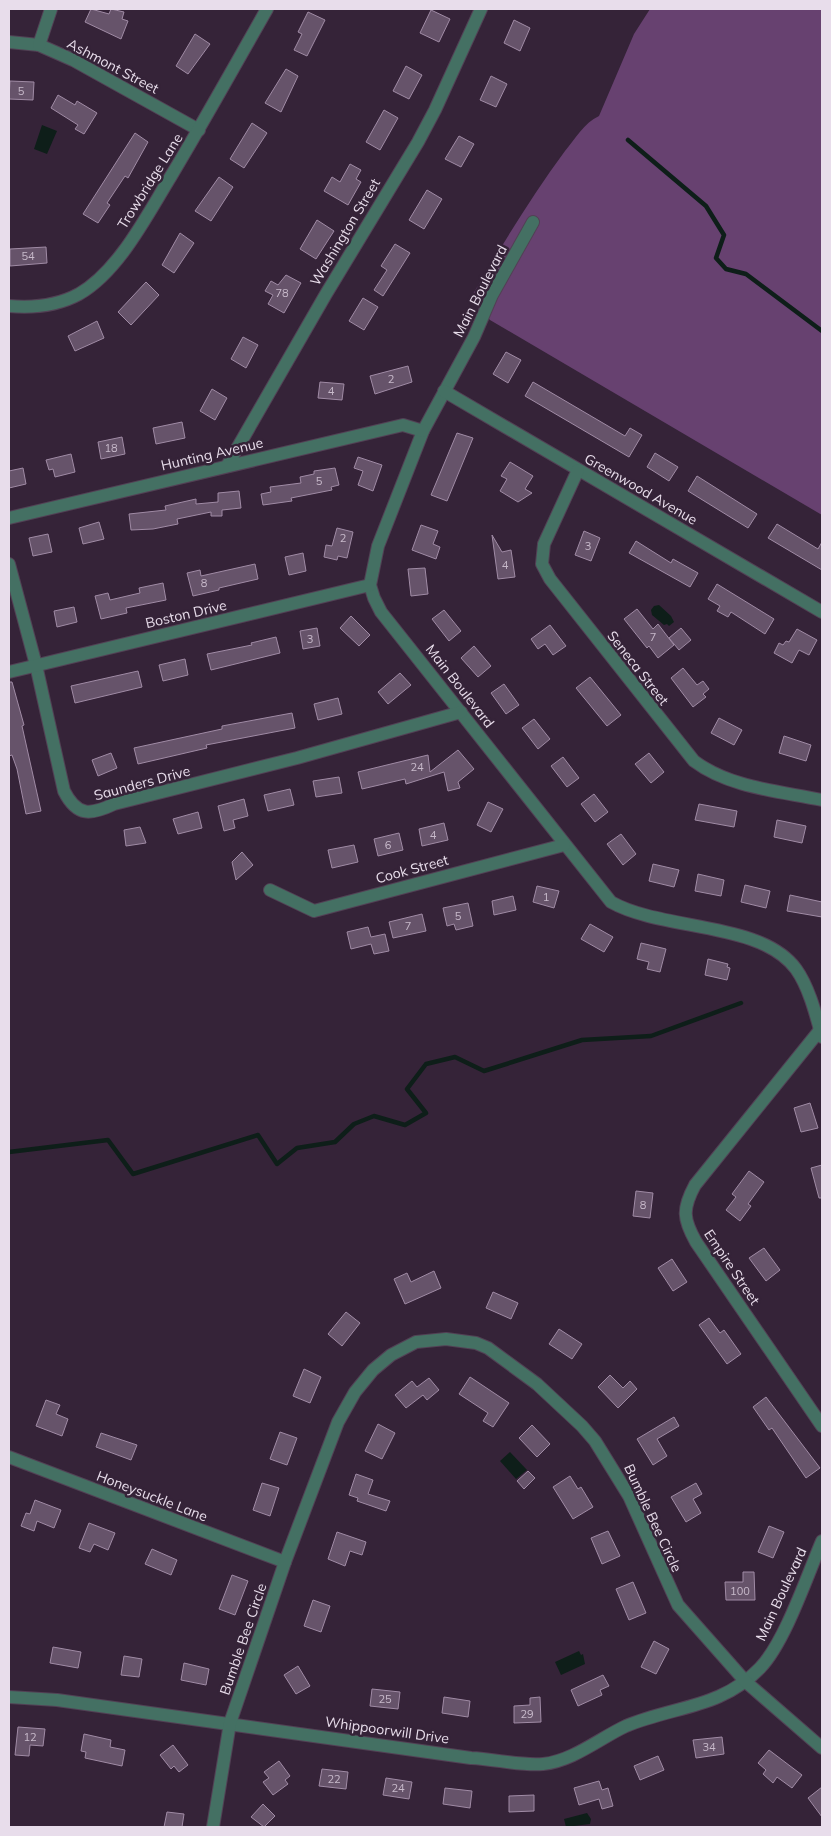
<svg xmlns="http://www.w3.org/2000/svg" width="831" height="1836" font-family="Mulish,sans-serif">
	<style>
		.green { fill: #674170 }
		.water { fill: #0e1e19 }
		.lines { fill: none; stroke-linecap: round; stroke-linejoin: round }
		.stream { stroke: #0e1e19; stroke-width: 4.5 }
		.building { fill: #66536a; stroke: #a08ba5 }
		.minor-casing { stroke: #524155; stroke-width: 14 }
		.minor { stroke: #447063; stroke-width: 12 }
		.labels { text-anchor: middle; stroke-width: 5; stroke-linejoin: round; paint-order: stroke }
		.number-label { font-size: 11px; fill: #c8bacb }
		.street-label { font-size: 14px; fill: #e8ddeb; stroke: #352338 }
	</style>
	<rect width="100%" height="100%" fill="#352338"/>
	<!-- green -->
	<path class="green" d="M650 9H822V515L490 320 470 299C500 249 530 198 565 151 576 138 584 123 599 116L634 34Z"/>
	<!-- water -->
	<g class="water">
		<polygon points="42,125 57,131 47,154 34,149"/>
		<polygon points="659,605 671,616 674,622 669,626 667,624 664,625 652,615 651,610 654,606"/>
		<polygon points="510,1452 527,1470 516,1479 500,1461"/>
		<polygon points="579,1651 581,1655 583,1654 585,1664 561,1675 555,1662"/>
		<polygon points="587,1813 591,1819 590,1824 566,1827 564,1819"/>
	</g>
	<g class="lines">
		<!-- stream -->
		<g class="stream">
			<polyline points="628,140 706,206 724,235 716,258 726,269 746,274 822,331"/>
			<polyline points="9,1152 108,1140 133,1174 258,1135 277,1164 297,1148 335,1142 354,1124 374,1116 405,1125 426,1113 407,1089 426,1064 455,1057 484,1071 582,1040 651,1036 741,1003"/>
		</g>
	</g>
	<!-- building -->
	<g class="building">
		<polygon points="91,9 109,14 111,9 124,12 122,19 128,21 121,39 85,22"/>
		<polygon points="431,10 450,19 439,42 420,33"/>
		<polygon points="308,12 325,20 307,56 294,50 302,34 298,32"/>
		<polygon points="514,20 530,28 520,51 504,43"/>
		<polygon points="195,34 210,44 188,74 176,66"/>
		<polygon points="406,66 422,75 409,99 393,91"/>
		<polygon points="286,69 298,76 281,112 265,103"/>
		<polygon points="491,76 507,84 496,107 480,100"/>
		<polygon points="10,81 34,82 33,100 9,99"/>
		<polygon points="58,95 75,105 77,101 97,113 84,134 75,129 78,125 51,108"/>
		<polygon points="384,110 398,118 380,150 366,142"/>
		<polygon points="252,123 267,133 244,168 230,159"/>
		<polygon points="135,133 148,142 128,178 125,176 107,203 110,205 98,223 83,214"/>
		<polygon points="459,136 474,144 461,167 445,159"/>
		<polygon points="350,164 361,170 356,179 361,182 348,205 324,191 332,177 340,182"/>
		<polygon points="219,177 233,187 211,221 195,211"/>
		<polygon points="427,190 442,199 424,229 409,220"/>
		<polygon points="317,220 334,231 316,259 300,249"/>
		<polygon points="180,233 194,243 174,273 162,265"/>
		<polygon points="395,244 410,253 383,296 374,290 387,270 381,266"/>
		<polygon points="46,247 47,263 10,266 10,249"/>
		<polygon points="286,275 301,283 284,313 268,304 273,295 265,291 271,281 278,285"/>
		<polygon points="146,282 159,295 131,325 118,312"/>
		<polygon points="363,298 378,307 364,330 349,321"/>
		<polygon points="97,321 104,338 75,351 68,336"/>
		<polygon points="243,337 258,345 246,368 231,359"/>
		<polygon points="506,352 521,360 508,383 493,374"/>
		<polygon points="408,366 412,382 375,394 370,376"/>
		<polygon points="320,382 344,384 342,400 318,398"/>
		<polygon points="533,382 625,436 630,428 642,435 629,457 525,396"/>
		<polygon points="212,389 227,398 215,420 200,411"/>
		<polygon points="182,422 185,438 156,444 153,428"/>
		<polygon points="457,433 473,438 447,501 431,495"/>
		<polygon points="122,437 125,454 101,459 98,442"/>
		<polygon points="655,453 678,467 669,481 647,467"/>
		<polygon points="71,454 75,472 55,477 53,469 49,470 46,460"/>
		<polygon points="358,457 382,465 373,491 358,485 363,471 354,468"/>
		<polygon points="510,462 533,476 525,489 532,493 518,502 500,491 507,479 501,476"/>
		<polygon points="23,468 26,484 9,488 9,471"/>
		<polygon points="335,468 339,485 331,487 332,490 291,498 292,501 263,505 261,494 271,492 270,487 301,483 300,477 314,474 314,471"/>
		<polygon points="697,476 757,514 748,528 688,491"/>
		<polygon points="239,491 241,508 222,510 222,516 211,516 211,512 177,519 178,524 153,529 131,530 129,514 166,510 165,506 196,499 196,504 218,502 218,493"/>
		<polygon points="99,522 104,539 83,544 79,528"/>
		<polygon points="777,524 818,549 822,542 822,570 768,538"/>
		<polygon points="421,525 438,531 433,544 440,547 436,559 412,550"/>
		<polygon points="337,528 353,532 347,558 338,556 337,560 324,557 326,545 332,546"/>
		<polygon points="584,531 600,538 591,561 575,555"/>
		<polygon points="48,534 52,552 33,556 29,538"/>
		<polygon points="492,535 502,552 511,550 515,577 498,579"/>
		<polygon points="636,541 671,563 673,559 698,573 690,587 629,553"/>
		<polygon points="303,553 306,571 289,575 285,557"/>
		<polygon points="255,564 258,579 219,588 219,590 193,596 187,573 200,570 201,576"/>
		<polygon points="425,568 428,594 411,596 408,569"/>
		<polygon points="163,583 166,600 126,608 127,613 101,619 95,596 108,593 110,600 140,593 139,588"/>
		<polygon points="717,584 774,619 765,634 731,612 728,617 717,611 720,606 708,599"/>
		<polygon points="74,607 77,622 57,627 54,611"/>
		<polygon points="637,609 653,629 658,624 674,645 658,658 649,646 647,648 624,619"/>
		<polygon points="444,610 461,631 449,641 432,619"/>
		<polygon points="351,616 370,635 359,646 340,628"/>
		<polygon points="550,625 566,646 553,655 545,644 538,649 531,639"/>
		<polygon points="317,628 320,646 303,649 300,631"/>
		<polygon points="681,628 691,640 679,650 669,638"/>
		<polygon points="797,629 817,640 809,655 799,650 792,663 774,653 779,643 783,645 786,641 789,642"/>
		<polygon points="276,637 280,653 211,670 207,654 252,645 251,643"/>
		<polygon points="474,646 491,666 478,677 461,658"/>
		<polygon points="185,659 188,675 163,681 159,665"/>
		<polygon points="683,668 697,685 703,681 709,689 703,694 706,697 693,707 671,678"/>
		<polygon points="138,671 142,687 75,703 71,686"/>
		<polygon points="400,673 411,685 388,704 378,692"/>
		<polygon points="590,677 621,715 607,726 576,688"/>
		<polygon points="9,682 12,682 24,725 22,726 41,811 26,814 17,769 12,755 9,756"/>
		<polygon points="504,684 519,705 506,714 491,693"/>
		<polygon points="338,698 342,714 318,720 314,704"/>
		<polygon points="292,713 295,728 206,745 207,748 138,764 134,748 222,729 222,726"/>
		<polygon points="719,718 742,730 734,745 711,733"/>
		<polygon points="534,719 550,739 538,749 522,728"/>
		<polygon points="784,736 811,745 806,761 779,753"/>
		<polygon points="458,750 474,769 458,782 460,788 448,791 444,772 406,784 405,779 362,789 358,772 428,755 430,772"/>
		<polygon points="111,753 117,768 98,776 92,760"/>
		<polygon points="649,753 664,772 651,783 635,764"/>
		<polygon points="563,757 579,778 567,787 551,766"/>
		<polygon points="339,777 342,793 316,797 313,781"/>
		<polygon points="290,789 294,805 268,811 264,795"/>
		<polygon points="594,794 608,812 595,822 581,804"/>
		<polygon points="244,799 248,816 233,820 235,828 224,831 218,806"/>
		<polygon points="488,802 503,809 491,832 477,825"/>
		<polygon points="699,804 737,811 734,827 695,820"/>
		<polygon points="198,812 202,828 178,834 173,819"/>
		<polygon points="777,820 806,826 802,843 774,837"/>
		<polygon points="444,823 448,840 422,846 419,829"/>
		<polygon points="140,827 146,843 126,846 124,830"/>
		<polygon points="399,833 403,850 378,856 374,839"/>
		<polygon points="621,834 636,854 623,865 607,844"/>
		<polygon points="354,845 358,862 332,868 328,850"/>
		<polygon points="242,852 253,865 236,880 232,862"/>
		<polygon points="653,864 679,870 674,887 649,881"/>
		<polygon points="698,874 724,880 721,896 695,891"/>
		<polygon points="745,885 770,891 766,908 741,902"/>
		<polygon points="537,886 559,891 554,908 533,902"/>
		<polygon points="790,895 822,902 822,917 787,911"/>
		<polygon points="513,896 516,910 494,915 492,901"/>
		<polygon points="468,903 473,926 456,930 454,924 447,926 443,908"/>
		<polygon points="422,914 426,931 393,938 389,922"/>
		<polygon points="590,924 613,937 604,952 581,939"/>
		<polygon points="368,927 371,937 385,934 389,951 374,954 371,944 351,949 347,932"/>
		<polygon points="641,943 666,949 660,972 647,969 649,962 637,959"/>
		<polygon points="708,959 728,964 727,967 730,968 727,980 705,975"/>
		<polygon points="810,1103 818,1128 801,1132 794,1108"/>
		<polygon points="822,1165 822,1198 819,1198 811,1168"/>
		<polygon points="749,1171 764,1182 748,1204 751,1206 740,1221 726,1210 736,1197 732,1194"/>
		<polygon points="636,1191 653,1193 650,1218 633,1216"/>
		<polygon points="764,1248 780,1270 766,1281 749,1258"/>
		<polygon points="672,1259 687,1282 673,1291 658,1268"/>
		<polygon points="434,1271 441,1288 405,1304 394,1279 407,1273 411,1282"/>
		<polygon points="493,1292 518,1303 511,1319 486,1308"/>
		<polygon points="346,1312 360,1323 342,1346 328,1334"/>
		<polygon points="709,1318 720,1333 724,1330 741,1354 727,1364 699,1325"/>
		<polygon points="559,1329 582,1344 572,1359 549,1344"/>
		<polygon points="304,1369 321,1377 310,1403 293,1396"/>
		<polygon points="610,1375 623,1388 630,1381 637,1389 618,1408 598,1387"/>
		<polygon points="470,1377 509,1403 493,1427 483,1421 488,1413 459,1394"/>
		<polygon points="429,1378 439,1390 427,1400 423,1395 406,1408 395,1395 412,1381 417,1387"/>
		<polygon points="766,1397 820,1468 806,1478 772,1428 769,1430 753,1407"/>
		<polygon points="46,1400 60,1405 56,1414 68,1419 62,1436 36,1426"/>
		<polygon points="674,1417 679,1426 657,1439 667,1456 653,1465 637,1439"/>
		<polygon points="378,1424 395,1433 382,1459 365,1451"/>
		<polygon points="532,1425 550,1444 537,1457 519,1438"/>
		<polygon points="280,1432 297,1438 287,1465 270,1459"/>
		<polygon points="101,1433 137,1445 131,1460 96,1447"/>
		<polygon points="528,1471 535,1478 524,1489 517,1481"/>
		<polygon points="356,1474 373,1480 368,1494 390,1501 386,1511 357,1501 358,1498 349,1495"/>
		<polygon points="570,1476 578,1489 581,1487 593,1507 573,1519 553,1487"/>
		<polygon points="262,1483 279,1488 270,1516 253,1510"/>
		<polygon points="696,1483 702,1494 693,1499 701,1513 686,1522 671,1497"/>
		<polygon points="35,1500 61,1510 54,1528 37,1521 34,1531 21,1526 26,1513 30,1514"/>
		<polygon points="89,1523 115,1533 108,1550 94,1544 90,1552 79,1548"/>
		<polygon points="769,1526 784,1532 773,1558 758,1552"/>
		<polygon points="608,1531 620,1556 602,1564 591,1538"/>
		<polygon points="337,1532 366,1542 362,1555 350,1551 345,1566 328,1559"/>
		<polygon points="152,1549 177,1560 171,1575 145,1564"/>
		<polygon points="743,1572 754,1572 755,1600 726,1600 725,1582 743,1582"/>
		<polygon points="232,1575 248,1581 235,1615 219,1609"/>
		<polygon points="633,1582 646,1613 629,1620 616,1589"/>
		<polygon points="313,1600 330,1606 321,1632 304,1626"/>
		<polygon points="654,1641 669,1649 656,1674 641,1667"/>
		<polygon points="53,1647 81,1652 78,1668 50,1663"/>
		<polygon points="124,1656 142,1659 139,1677 121,1675"/>
		<polygon points="184,1663 209,1669 206,1685 181,1680"/>
		<polygon points="298,1666 310,1686 296,1694 284,1675"/>
		<polygon points="603,1675 609,1686 600,1690 602,1695 578,1706 571,1690"/>
		<polygon points="372,1689 400,1692 398,1709 370,1706"/>
		<polygon points="444,1697 470,1701 468,1717 442,1713"/>
		<polygon points="540,1697 541,1722 514,1723 514,1706 530,1705 530,1698"/>
		<polygon points="18,1727 45,1729 43,1746 30,1745 29,1756 15,1755"/>
		<polygon points="84,1734 111,1740 110,1747 125,1750 122,1766 85,1758 86,1752 81,1751"/>
		<polygon points="722,1737 724,1754 696,1758 693,1740"/>
		<polygon points="173,1745 188,1765 179,1772 174,1766 171,1769 160,1755"/>
		<polygon points="769,1750 802,1775 792,1788 777,1777 773,1783 763,1774 766,1770 758,1763"/>
		<polygon points="658,1756 664,1770 640,1780 634,1766"/>
		<polygon points="279,1761 290,1776 285,1780 288,1784 273,1795 263,1782 269,1778 264,1772"/>
		<polygon points="322,1769 348,1772 346,1789 319,1786"/>
		<polygon points="386,1778 412,1782 409,1799 383,1795"/>
		<polygon points="599,1781 602,1790 608,1788 613,1806 602,1809 599,1799 579,1805 574,1788"/>
		<polygon points="822,1787 822,1817 808,1798"/>
		<polygon points="445,1788 472,1791 470,1808 443,1804"/>
		<polygon points="534,1795 534,1811 509,1812 509,1796"/>
		<polygon points="263,1804 275,1816 264,1827 251,1817"/>
		<polygon points="167,1812 184,1814 182,1827 164,1827"/>
	</g>
	<g class="lines">
		<!-- minor casing -->
		<g class="minor-casing">
			<g id="minor">
				<polyline points="9,42 39,45 73,60 199,130"/>
				<polyline points="39,45 51,9"/>
				<path d="M533 222 492 295 474 337 423 431 378 546 370 585 374 598 381 612 611 902C662 931 761 921 796 969 809 987 816 1015 822 1037"/>
				<path d="M9 306C32 308 57 306 79 294 119 271 147 215 171 176 204 121 235 65 267 9"/>
				<polyline points="444,391 822,612"/>
				<polyline points="227,466 326,294 418,142 435,110 481,9"/>
				<path d="M578 470 544 544 542 564 550 579 694 761C730 788 779 791 822 800"/>
				<polyline points="9,518 403,425 423,431"/>
				<path d="M9 564 36 665 64 791C77 817 91 815 114 804L297 758 461 712"/>
				<polyline points="9,672 370,585"/>
				<polyline points="270,890 314,911 564,845"/>
				<path d="M820 1030 695 1185C682 1209 683 1219 696 1242L822 1426"/>
				<polyline points="9,1457 285,1562"/>
				<path d="M9 1697 57 1700 471 1758C495 1759 520 1766 543 1764 573 1761 600 1738 626 1726 674 1706 722 1708 760 1668 785 1642 807 1576 822 1541"/>
				<polyline points="213,1827 230,1723 285,1562 338,1422 355,1392 373,1370 391,1355 416,1342 446,1339 476,1343 488,1348 537,1384 582,1426 595,1441 629,1496 678,1605 746,1682 822,1748"/>
			</g>
		</g>
		<!-- minor -->
		<use href="#minor" class="minor"/>
	</g>
	<g class="labels">
		<!-- number labels -->
		<g class="number-label">
			<text x="21" y="95">5</text>
			<text x="28" y="260">54</text>
			<text x="282" y="297">78</text>
			<text x="391" y="383">2</text>
			<text x="331" y="395">4</text>
			<text x="111" y="452">18</text>
			<text x="319" y="485">5</text>
			<text x="343" y="542">2</text>
			<text x="588" y="550">3</text>
			<text x="505" y="569">4</text>
			<text x="204" y="587">8</text>
			<text x="653" y="641">7</text>
			<text x="310" y="643">3</text>
			<text x="417" y="771">24</text>
			<text x="433" y="839">4</text>
			<text x="388" y="849">6</text>
			<text x="546" y="901">1</text>
			<text x="458" y="920">5</text>
			<text x="408" y="930">7</text>
			<text x="643" y="1209">8</text>
			<text x="740" y="1595">100</text>
			<text x="385" y="1703">25</text>
			<text x="527" y="1718">29</text>
			<text x="30" y="1741">12</text>
			<text x="709" y="1751">34</text>
			<text x="334" y="1783">22</text>
			<text x="398" y="1792">24</text>
		</g>
		<!-- street labels -->
		<g class="street-label">
			<text transform="translate(113 66) rotate(28)" y="5">Ashmont Street</text>
			<text transform="translate(150 181) rotate(-58)" y="5">Trowbridge Lane</text>
			<text transform="translate(345 232) rotate(-59)" y="5">Washington Street</text>
			<text transform="translate(480 291) rotate(-63)" y="5">Main Boulevard</text>
			<text transform="translate(212 454) rotate(-13)" y="5">Hunting Avenue</text>
			<text transform="translate(641 489) rotate(30)" y="5">Greenwood Avenue</text>
			<text transform="translate(186 614) rotate(-13)" y="5">Boston Drive</text>
			<text transform="translate(638 668) rotate(52)" y="5">Seneca Street</text>
			<text transform="translate(460 686) rotate(52)" y="5">Main Boulevard</text>
			<text transform="translate(142 783) rotate(-15)" y="5">Saunders Drive</text>
			<text transform="translate(412 869) rotate(-15)" y="5">Cook Street</text>
			<text transform="translate(732 1267) rotate(56)" y="5">Empire Street</text>
			<text transform="translate(152 1496) rotate(21)" y="5">Honeysuckle Lane</text>
			<text transform="translate(653 1518) rotate(65)" y="5">Bumble Bee Circle</text>
			<text transform="translate(781 1594) rotate(-65)" y="5">Main Boulevard</text>
			<text transform="translate(243 1639) rotate(-71)" y="5">Bumble Bee Circle</text>
			<text transform="translate(387 1730) rotate(8)" y="5">Whippoorwill Drive</text>
		</g>
	</g>
	<!-- border -->
	<rect width="831" height="1836" fill="none" stroke="#e8ddeb" stroke-width="20"/>
</svg>
